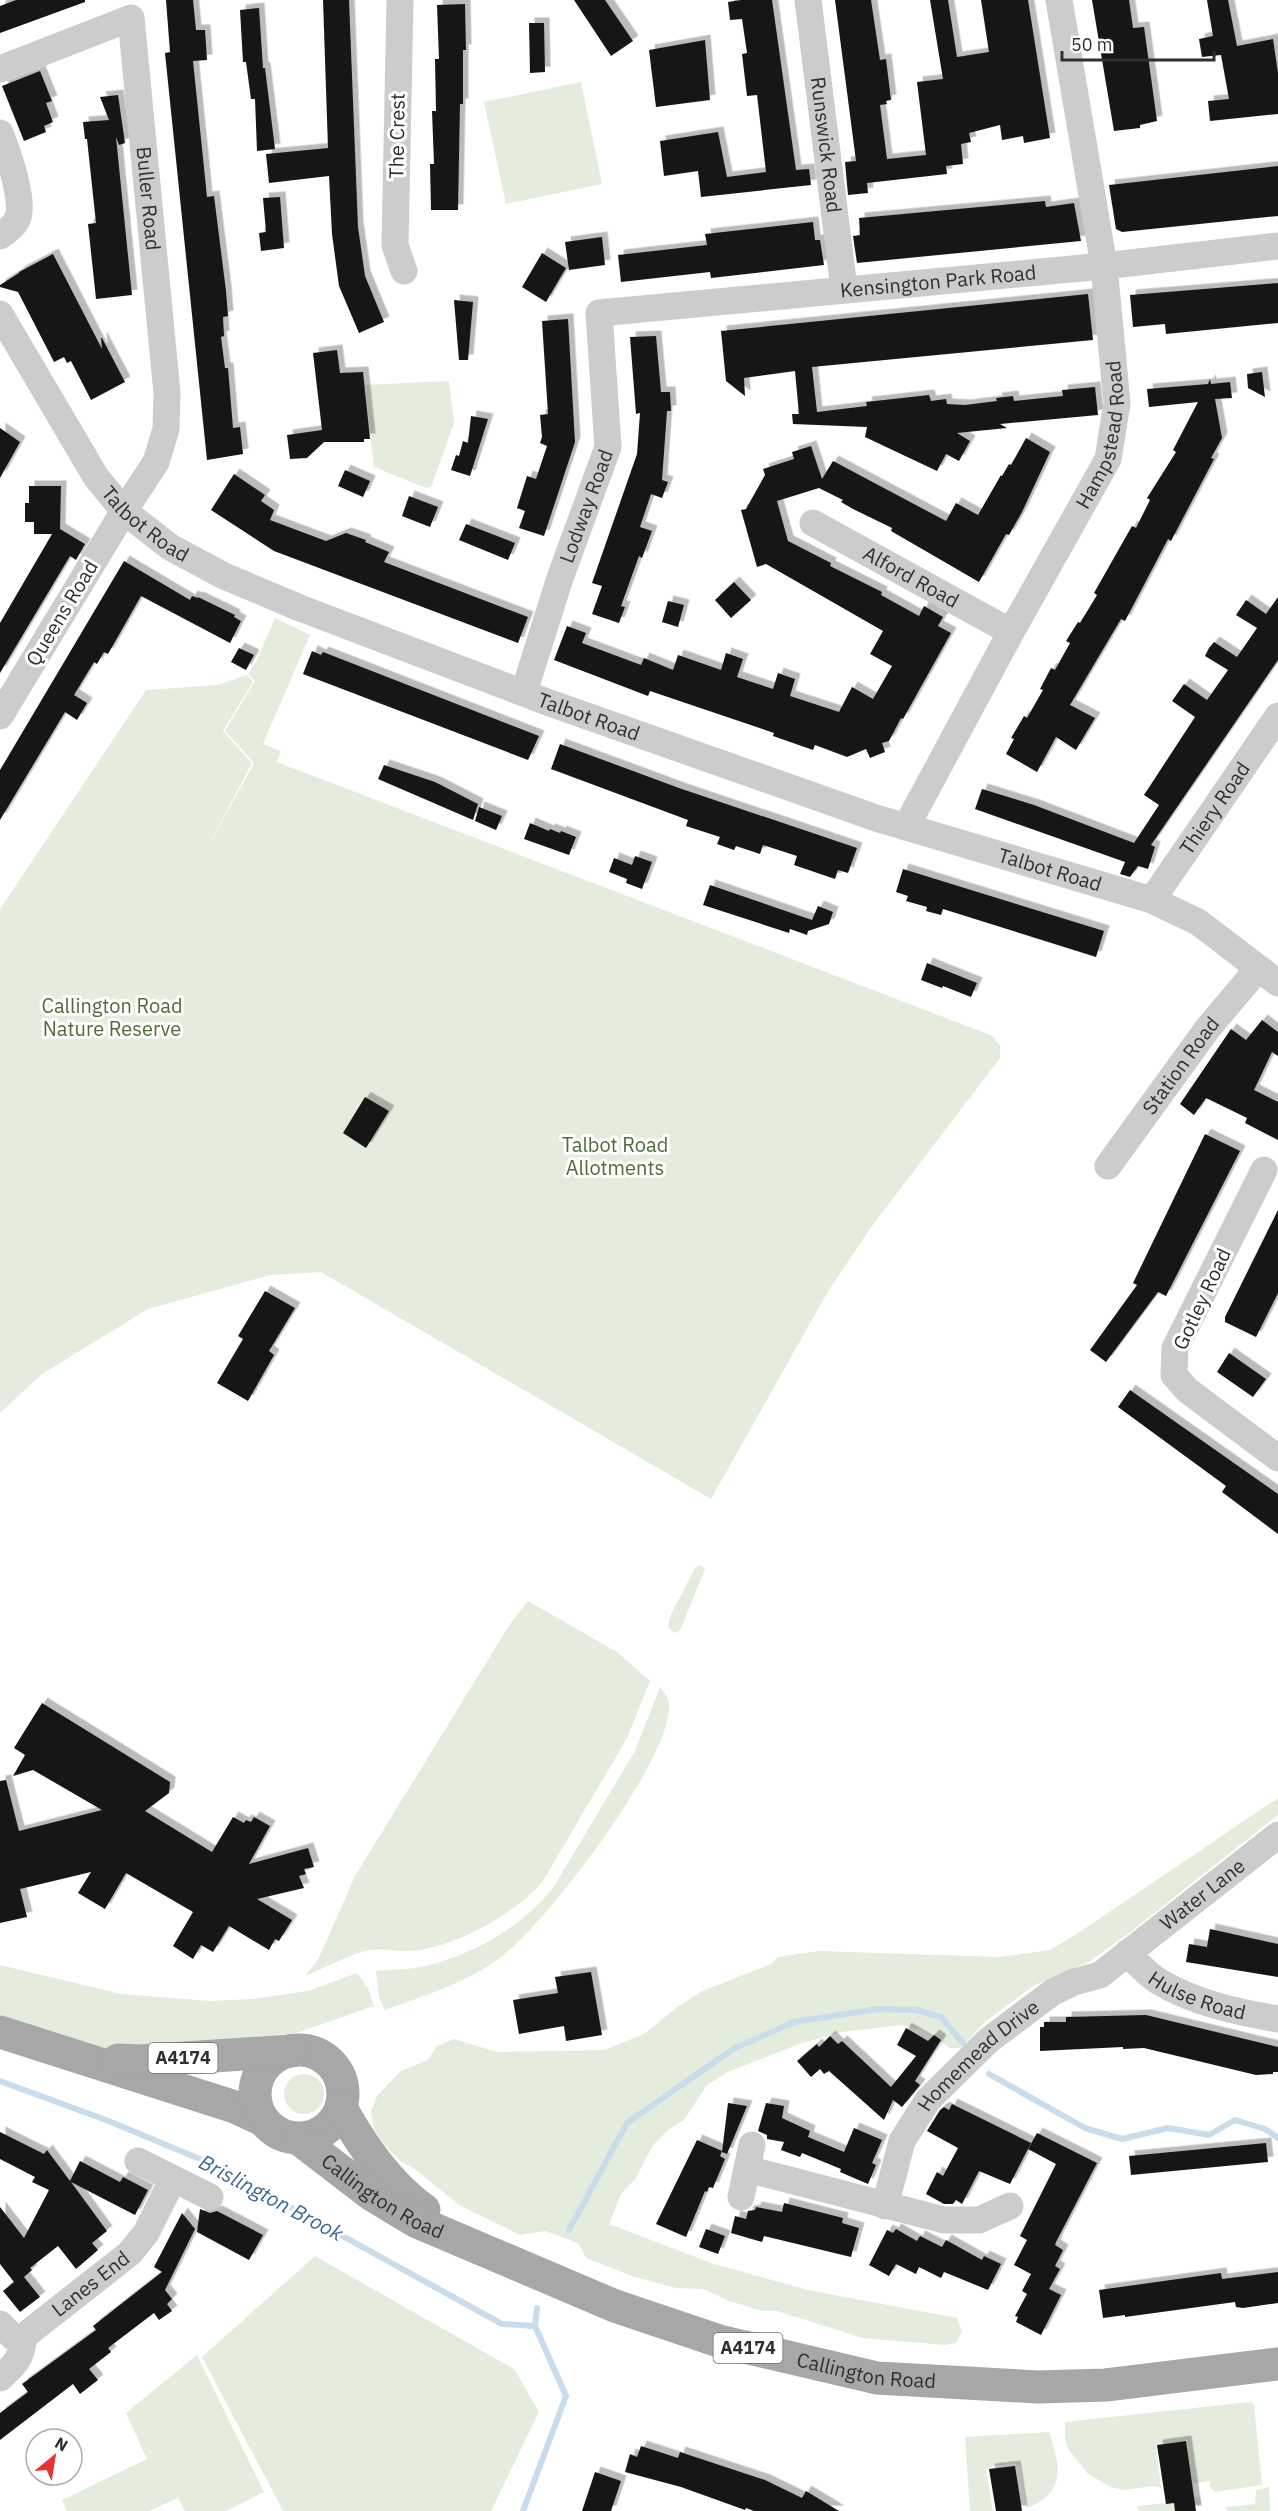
<svg xmlns="http://www.w3.org/2000/svg" width="1278" height="2511" font-family="'IBM Plex Sans',sans-serif">
	<style>
		.green { fill: #e4eddd }
		.lines { fill: none; stroke-linecap: round; stroke-linejoin: round }
		.stream { stroke: #c9dcec; stroke-width: 6 }
		.building { fill: #161616; filter: url(#shadow) }
		.minor { stroke: #ccc; stroke-width: 27 }
		.major { stroke: #a7a7a7; stroke-width: 33 }
		.labels { text-anchor: middle; stroke-width: 6; stroke-linejoin: round; paint-order: stroke }
		.shield { fill: #fff; stroke: #6d6d6d; stroke-width: 1.5 }
		.shield-label { font-size: 18px; font-weight: bold; fill: #2f2f2f }
		.street-label { font-size: 20px; fill: #2f2f2f; stroke: #fff }
		.park-label { font-size: 20px; fill: #4f6c3c; stroke: #fff }
		.water-label { font-size: 21px; font-style: italic; fill: #3c6a93; stroke: #fff }
	</style>
	<defs>
		<filter id="shadow"><feDropShadow dx="5.5" dy="-5.5" stdDeviation="0" flood-color="#0004"/></filter>
	</defs>
	<rect width="100%" height="100%" fill="#fff"/>
	<!-- green -->
	<g class="green">
		<polygon points="581,82 602,184 506,204 484,102"/>
		<polygon points="449,381 454,423 431,487 426,488 374,467 365,385"/>
		<polygon points="275,618 310,635 263,744 281,751 277,762 980,1031 992,1036 1000,1045 1000,1058 872,1226 830,1288 711,1499 321,1272 270,1275 148,1309 42,1374 0,1413 0,909 146,690 218,685 247,675 253,682 223,731 252,763 204,854 254,763 225,731 255,681 248,674 256,662"/>
		<polygon points="700,1565 705,1569 682,1626 679,1631 674,1633 668,1627 670,1616 695,1568"/>
		<path d="M528 1601 617 1652 650 1681 627 1738 543 1881C516 1914 454 1948 411 1951 397 1952 383 1948 369 1950 353 1953 322 1969 305 1976L318 1960 355 1876 510 1624Z"/>
		<path d="M660 1687C665 1694 670 1699 669 1707 669 1763 546 1923 501 1957 468 1982 424 1996 385 2010L379 1997 376 1971C392 1969 410 1970 426 1966 475 1954 521 1927 553 1888L635 1751Z"/>
		<polygon points="1278,1798 1278,1815 1128,1934 1087,1963 1033,1986 986,2021 961,2048 950,2048 922,2030 902,2025 842,2032 802,2043 730,2071 707,2085 684,2120 668,2130 653,2145 636,2178 621,2194 609,2224 714,2264 808,2290 957,2318 962,2331 956,2343 945,2345 863,2338 777,2311 763,2311 729,2301 703,2289 676,2288 632,2276 586,2258 578,2243 545,2231 520,2235 459,2205 415,2169 400,2161 384,2144 374,2130 371,2112 377,2096 401,2071 428,2060 437,2046 454,2039 497,2052 604,2050 644,2034 677,2007 700,1992 771,1964 778,1957 819,1951 1000,1957 1050,1950 1078,1933"/>
		<polygon points="0,1965 121,1994 210,2001 252,1999 308,1991 357,1973 368,1988 374,2006 296,2033 128,2051 94,2048 0,2019"/>
		<circle cx="304" cy="2094" r="20"/>
		<polygon points="315,2256 514,2369 539,2412 491,2511 283,2511 202,2357"/>
		<polygon points="197,2355 264,2492 226,2511 185,2511 178,2498 149,2511 67,2511 62,2500 147,2459 126,2413"/>
		<polygon points="1250,2402 1254,2405 1262,2485 1215,2492 1210,2487 1210,2481 1192,2484 1187,2440 1156,2445 1161,2488 1154,2486 1123,2490 1111,2487 1088,2474 1069,2450 1065,2439 1065,2422"/>
		<path d="M1049 2432C1060 2465 1067 2492 1027 2508L1020 2467 1014 2463 992 2466 986 2470 993 2511H970L965 2437Z"/>
		<polygon points="1269,2487 1270,2511 1227,2511 1226,2507 1255,2504 1256,2490"/>
		<polygon points="1194,2497 1200,2497 1202,2504 1175,2508 1175,2511 1139,2511 1137,2506 1194,2500"/>
	</g>
	<g class="lines">
		<!-- stream -->
		<g class="stream">
			<polyline points="989,2074 1085,2128 1122,2139 1168,2128 1209,2135 1235,2120 1265,2129 1278,2138"/>
			<polyline points="0,2081 106,2120 212,2164 502,2324 535,2326"/>
			<polyline points="569,2230 627,2123 733,2049 794,2022 877,2009 916,2010 941,2017 963,2043"/>
			<polyline points="523,2511 566,2396 535,2326 537,2308"/>
		</g>
	</g>
	<!-- building -->
	<g class="building">
		<polygon points="16,0 85,0 85,2 0,33 0,6"/>
		<polygon points="166,0 193,0 196,30 205,30 207,60 193,61 207,197 214,196 226,291 228,316 223,317 224,336 221,337 225,368 228,368 233,428 240,427 243,454 207,460 165,53 170,52"/>
		<polygon points="323,0 349,0 358,227 365,276 384,322 359,333 339,286 332,234 329,176 269,183 266,154 328,148"/>
		<polygon points="574,0 605,0 633,41 611,56"/>
		<polygon points="741,0 772,0 796,170 809,169 811,185 701,197 698,171 664,176 660,141 718,132 727,177 766,172 757,95 747,96 742,54 747,53 742,19 730,20 728,2"/>
		<polygon points="835,0 871,0 880,60 886,59 891,100 886,101 887,104 880,105 887,159 926,155 917,82 943,79 930,0 948,0 957,57 989,52 981,0 1028,0 1050,138 1024,143 1023,136 1002,140 1000,125 969,133 971,142 961,144 963,164 946,166 947,174 867,183 868,193 848,195 845,162 856,161"/>
		<polygon points="1092,0 1129,0 1133,28 1144,27 1157,121 1140,125 1140,128 1114,131"/>
		<polygon points="1207,0 1228,0 1237,46 1273,39 1278,73 1278,114 1210,121 1208,101 1229,99 1221,55 1202,57 1199,39 1213,36"/>
		<polygon points="465,4 466,50 463,50 463,104 460,104 458,210 431,210 430,164 434,164 432,111 436,111 435,59 439,59 437,5"/>
		<polygon points="259,8 263,68 265,68 275,149 257,151 255,99 251,99 246,62 243,62 240,10"/>
		<polygon points="529,23 544,23 545,72 530,73"/>
		<polygon points="705,40 710,100 656,107 649,50"/>
		<polygon points="40,71 52,101 46,103 53,122 44,126 46,132 24,141 2,86"/>
		<polygon points="118,95 125,143 119,145 116,137 132,295 96,299 88,224 96,223 87,139 85,139 83,122 109,120 100,97"/>
		<polygon points="1278,166 1278,216 1122,232 1116,229 1109,185"/>
		<polygon points="280,197 284,248 261,251 259,233 266,232 263,198"/>
		<polygon points="1045,201 1046,207 1074,203 1081,241 857,263 853,236 860,235 859,218"/>
		<polygon points="813,222 815,240 820,240 824,265 711,278 710,272 621,282 618,255 707,245 705,234"/>
		<polygon points="602,237 605,265 569,270 565,242"/>
		<polygon points="542,253 566,268 546,302 522,287"/>
		<polygon points="53,254 102,349 101,338 102,338 125,382 91,400 71,361 67,363 64,357 54,362 18,292 0,287 0,285 19,273 19,272"/>
		<polygon points="1278,283 1278,323 1166,334 1165,324 1133,327 1130,295"/>
		<polygon points="1088,294 1093,340 812,367 817,412 867,406 866,402 929,395 931,401 946,399 947,404 965,405 997,401 996,398 1013,396 1014,401 1063,396 1062,390 1095,387 1098,415 1000,424 1007,428 957,433 970,441 959,461 946,454 937,471 865,437 867,427 793,424 792,414 799,414 795,371 744,378 745,396 726,381 721,331"/>
		<polygon points="454,300 473,302 468,360 459,360"/>
		<polygon points="568,319 575,442 544,536 519,528 525,511 517,508 527,476 536,479 547,446 540,443 542,437 540,415 548,414 542,321"/>
		<polygon points="656,336 661,392 670,392 671,411 667,411 662,480 668,482 662,498 651,494 640,527 652,531 642,558 639,556 621,606 625,607 619,623 592,614 602,586 592,583 637,454 640,413 636,414 630,337"/>
		<polygon points="337,350 340,373 363,372 370,439 364,439 364,442 324,442 307,458 290,459 287,435 322,430 313,353"/>
		<polygon points="1262,372 1265,397 1248,388 1247,374"/>
		<polygon points="1210,379 1211,384 1230,382 1232,398 1215,399 1222,438 1211,458 1214,459 1171,541 1168,539 1125,621 1121,619 1070,705 1095,718 1086,733 1076,750 1056,737 1037,772 1006,754 1014,739 1011,738 1024,716 1027,718 1043,690 1040,689 1051,668 1055,670 1070,643 1066,641 1078,622 1080,623 1097,595 1094,593 1132,526 1136,528 1150,500 1147,498 1176,452 1173,450 1198,402 1149,407 1147,389 1208,384"/>
		<polygon points="471,416 488,419 470,476 451,470 456,455 459,456 463,441 468,443"/>
		<polygon points="0,428 20,442 0,478"/>
		<polygon points="1026,438 1050,452 1022,512 1009,535 1006,534 979,582 891,531 892,528 853,509 841,502 843,500 819,488 777,501 788,541 831,563 830,566 882,592 881,595 919,616 924,606 943,617 938,626 951,633 903,719 901,718 889,741 882,743 885,752 870,758 866,749 847,757 815,745 813,750 773,736 774,733 650,691 648,696 554,660 567,626 586,633 582,643 641,665 644,658 673,670 678,655 721,670 726,653 743,659 737,677 773,689 778,673 786,676 795,679 790,696 839,712 852,687 873,699 892,666 870,654 883,631 766,564 757,567 741,510 746,509 765,475 763,469 794,459 792,452 811,446 822,479 833,461 946,521 956,503 978,515 1001,475 1002,476 1009,464 1011,465"/>
		<polygon points="345,470 370,481 363,497 338,486"/>
		<polygon points="234,474 265,495 261,501 274,510 270,520 326,541 346,533 366,540 365,542 389,552 384,562 528,617 518,643 274,551 211,510"/>
		<polygon points="29,486 61,486 60,529 85,544 76,560 70,556 0,673 0,623 52,534 34,534 34,522 25,522 25,503 29,503"/>
		<polygon points="409,496 438,507 430,527 402,516"/>
		<polygon points="466,524 515,543 508,560 459,540"/>
		<polygon points="124,561 190,600 192,596 198,598 198,597 235,615 234,617 241,621 230,643 141,596 108,654 104,652 97,664 94,662 74,695 87,703 77,720 65,712 0,820 0,770"/>
		<polygon points="734,582 751,600 731,618 715,600"/>
		<polygon points="1278,597 1278,660 1151,845 1155,847 1148,869 1138,866 1130,877 1120,874 1125,862 975,809 982,789 1034,805 1134,843 1159,805 1144,795 1195,717 1172,701 1184,684 1207,700 1228,670 1205,656 1209,648 1214,642 1237,657 1257,628 1236,615 1246,600 1266,614"/>
		<polygon points="668,601 684,605 678,627 662,622"/>
		<polygon points="239,648 254,655 246,670 231,662"/>
		<polygon points="312,651 321,655 323,652 539,736 528,760 303,674"/>
		<polygon points="560,744 679,788 857,848 848,873 838,870 835,879 794,865 797,856 763,845 760,854 736,846 734,850 717,844 720,837 686,826 688,820 551,769"/>
		<polygon points="384,765 435,782 478,804 473,820 378,779"/>
		<polygon points="479,807 502,816 496,830 475,821"/>
		<polygon points="530,823 549,831 550,829 560,833 561,831 576,837 569,855 524,839"/>
		<polygon points="635,856 652,862 642,889 626,883 627,879 609,872 614,858 632,865"/>
		<polygon points="903,869 1104,931 1096,957 943,909 941,915 926,911 927,907 906,901 908,896 896,892"/>
		<polygon points="710,885 812,920 818,906 833,912 829,924 808,931 807,935 790,929 789,933 703,905"/>
		<polygon points="927,963 977,983 971,997 943,986 942,988 921,980"/>
		<polygon points="1262,1020 1278,1032 1278,1056 1272,1052 1254,1090 1278,1102 1278,1140 1245,1123 1247,1118 1206,1098 1194,1115 1180,1104 1231,1029 1246,1040"/>
		<polygon points="365,1097 389,1111 366,1148 343,1133"/>
		<polygon points="1205,1134 1240,1151 1166,1296 1158,1292 1106,1362 1090,1350 1137,1285 1133,1283"/>
		<polygon points="1278,1210 1278,1293 1256,1337 1225,1322 1225,1317"/>
		<polygon points="265,1291 295,1308 269,1351 274,1355 248,1401 217,1383 243,1339 238,1336"/>
		<polygon points="1229,1353 1266,1379 1253,1397 1217,1372"/>
		<polygon points="1130,1390 1278,1494 1278,1534 1222,1492 1226,1486 1118,1407"/>
		<polygon points="42,1703 170,1782 169,1793 145,1811 212,1852 233,1817 244,1823 246,1820 251,1822 254,1817 270,1826 249,1864 308,1848 314,1867 304,1869 306,1874 299,1876 304,1888 257,1899 292,1920 279,1941 275,1939 269,1950 229,1926 213,1952 201,1945 193,1959 173,1946 193,1912 126,1873 105,1909 78,1893 91,1872 20,1889 27,1917 0,1923 0,1781 6,1780 19,1831 102,1810 33,1770 13,1776 25,1755 14,1748"/>
		<polygon points="1210,1929 1278,1944 1278,1977 1186,1962 1189,1944 1207,1947"/>
		<polygon points="591,1972 602,2035 566,2041 564,2026 519,2034 513,2000 558,1993 555,1977"/>
		<polygon points="1146,2015 1278,2047 1278,2072 1273,2072 1273,2074 1256,2075 1144,2048 1123,2049 1123,2047 1040,2051 1040,2027 1044,2027 1044,2022 1066,2022 1066,2017"/>
		<polygon points="906,2028 928,2041 934,2035 941,2040 915,2081 920,2085 902,2107 893,2100 884,2120 829,2071 824,2074 820,2069 811,2077 797,2061 817,2044 819,2047 830,2036 838,2044 842,2041 891,2087 916,2056 897,2045"/>
		<polygon points="728,2103 747,2106 727,2154 722,2152"/>
		<polygon points="766,2103 784,2106 782,2118 810,2131 808,2137 844,2152 854,2128 882,2140 872,2163 876,2165 868,2184 840,2172 841,2169 802,2153 800,2157 781,2150 784,2142 767,2139 767,2135 758,2131"/>
		<polygon points="952,2104 1031,2143 1010,2184 979,2171 962,2204 956,2200 953,2204 944,2204 926,2194 937,2172 943,2176 958,2148 927,2131 940,2110 944,2107 949,2110"/>
		<polygon points="0,2132 44,2154 47,2150 70,2181 80,2161 120,2182 123,2177 148,2190 135,2215 71,2182 107,2231 92,2243 98,2250 76,2269 58,2246 30,2268 32,2270 24,2277 40,2297 20,2312 3,2291 14,2282 0,2264 0,2207 24,2238 49,2190 32,2182 35,2177 0,2159"/>
		<polygon points="1037,2133 1097,2163 1057,2240 1055,2245 1063,2250 1055,2266 1060,2269 1049,2289 1061,2295 1041,2335 1016,2322 1018,2317 1015,2316 1027,2294 1022,2291 1031,2274 1014,2265 1027,2240 1020,2236 1056,2164 1028,2149"/>
		<polygon points="697,2140 722,2151 720,2156 725,2159 713,2188 709,2187 707,2192 705,2191 686,2237 656,2224"/>
		<polygon points="1266,2143 1268,2162 1131,2175 1129,2156"/>
		<polygon points="784,2203 843,2218 842,2223 859,2228 851,2257 764,2236 762,2242 731,2233 735,2216 746,2219 748,2211 755,2210 756,2207 782,2212"/>
		<polygon points="200,2209 210,2213 217,2211 263,2235 249,2260 197,2232"/>
		<polygon points="182,2213 195,2229 165,2290 172,2299 167,2304 172,2311 159,2320 154,2313 108,2348 111,2352 89,2369 98,2380 80,2394 73,2384 0,2440 0,2413 28,2392 22,2384 96,2330 93,2326 162,2272 154,2267"/>
		<polygon points="706,2229 725,2236 718,2254 699,2247"/>
		<polygon points="896,2229 917,2241 920,2236 942,2247 946,2240 982,2260 984,2256 1001,2264 988,2290 944,2272 941,2278 919,2267 916,2274 896,2264 889,2276 869,2265 887,2230 893,2233"/>
		<polygon points="1278,2272 1278,2303 1243,2308 1236,2307 1235,2302 1125,2317 1125,2315 1103,2318 1099,2290 1221,2273 1222,2279"/>
		<polygon points="1186,2441 1196,2511 1175,2511 1174,2503 1166,2504 1157,2445"/>
		<polygon points="641,2446 678,2458 680,2452 765,2480 802,2498 806,2491 839,2511 754,2511 746,2508 745,2510 681,2487 625,2472 630,2454 637,2457"/>
		<polygon points="1015,2466 1022,2511 996,2511 989,2469"/>
		<polygon points="595,2472 621,2481 611,2511 582,2511"/>
	</g>
	<g class="lines">
		<!-- minor -->
		<g class="minor">
			<polyline points="400,0 395,245 404,271"/>
			<path id="s1" d="M808 0 844 289"/>
			<path id="s2" d="M0 69 131 18 167 393 166 429 156 462 124 511 0 716"/>
			<path d="M0 133C7 151 26 203 17 220 13 227 6 232 0 236"/>
			<path id="s3" d="M0 314 96 477 124 511 170 547 224 576 300 608 547 702 876 818 1152 900 1198 922 1278 983"/>
			<path id="s4" d="M813 523 1011 632"/>
			<path id="s5" d="M524 692 560 578 608 447 599 313 1104 266 1278 246"/>
			<path id="s6" d="M906 827 1011 632 1108 459 1117 403 1104 266 1059 0"/>
			<path id="s7" d="M1152 900 1278 716"/>
			<path id="s8" d="M1108 1166 1208 1028 1251 977 1261 970"/>
			<polyline points="1264,1170 1175,1348 1174,1375 1187,1390 1278,1458"/>
			<path id="s9" d="M1127 1953C1137 1963 1147 1974 1158 1981 1194 2003 1237 2012 1278 2019"/>
			<polyline points="138,2161 210,2197"/>
			<polyline points="747,2169 944,2220 979,2220 1010,2206"/>
			<polyline points="741,2197 752,2145"/>
			<path id="s10" d="M885 2206 902 2141 928 2100 989 2040 1053 1992 1074 1982 1100 1975 1278 1835"/>
			<polyline points="0,2324 13,2337 23,2337"/>
			<path id="s11" d="M23 2337 130 2253 146 2233 173 2179"/>
			<path d="M0 2378C14 2366 23 2357 23 2337"/>
		</g>
		<!-- major -->
		<g class="major">
			<polyline points="0,2032 235,2107 263,2120"/>
			<circle cx="299" cy="2094" r="44"/>
			<polyline points="118,2060 139,2061 291,2051"/>
			<path d="M341 2108C363 2147 388 2184 424 2210"/>
			<path id="s12" d="M299 2139 372 2195 415 2221 615 2306 719 2341 877 2378 1038 2387 1106 2385 1278 2364"/>
		</g>
	</g>
	<g class="labels">
		<!-- shield labels -->
		<g class="shield">
			<rect x="148.5" y="2043" width="69" height="30" rx="4.5"/>
			<rect x="713.5" y="2333" width="69" height="30" rx="4.5"/>
		</g>
		<g class="shield-label">
			<text x="183" y="2064">A4174</text>
			<text x="748" y="2354">A4174</text>
		</g>
		<!-- street labels -->
		<g class="street-label">
			<text transform="translate(397 136) rotate(-89)" y="7">The Crest</text>
			<text dy="7" stroke="none"><textPath href="#s1" startOffset="146">Runswick Road</textPath></text>
			<text dy="7" stroke="none"><textPath href="#s2" startOffset="322">Buller Road</textPath></text>
			<text dy="7" stroke="none"><textPath href="#s5" startOffset="734">Kensington Park Road</textPath></text>
			<text dy="7" stroke="none"><textPath href="#s6" startOffset="442">Hampstead Road</textPath></text>
			<text dy="7" stroke="none"><textPath href="#s5" startOffset="196">Lodway Road</textPath></text>
			<text dy="7" stroke="none"><textPath href="#s3" startOffset="258">Talbot Road</textPath></text>
			<text dy="7" stroke="none"><textPath href="#s4" startOffset="112">Alford Road</textPath></text>
			<text transform="translate(62 613) rotate(-59)" y="7">Queens Road</text>
			<text dy="7" stroke="none"><textPath href="#s3" startOffset="744">Talbot Road</textPath></text>
			<text dy="7" stroke="none"><textPath href="#s7" startOffset="111">Thiery Road</textPath></text>
			<text dy="7" stroke="none"><textPath href="#s3" startOffset="1230">Talbot Road</textPath></text>
			<text dy="7" stroke="none"><textPath href="#s8" startOffset="124">Station Road</textPath></text>
			<text transform="translate(1202 1299) rotate(-65)" y="7">Gotley Road</text>
			<text dy="7" stroke="none"><textPath href="#s10" startOffset="462">Water Lane</textPath></text>
			<text dy="7" stroke="none"><textPath href="#s9" startOffset="84">Hulse Road</textPath></text>
			<text dy="7" stroke="none"><textPath href="#s10" startOffset="183">Homemead Drive</textPath></text>
			<text dy="7" stroke="none"><textPath href="#s12" startOffset="102">Callington Road</textPath></text>
			<text dy="7" stroke="none"><textPath href="#s11" startOffset="86">Lanes End</textPath></text>
			<text dy="7" stroke="none"><textPath href="#s12" startOffset="620">Callington Road</textPath></text>
		</g>
		<!-- park labels -->
		<g class="park-label">
			<text x="112" y="1013">Callington Road<tspan x="112" dy="23">Nature Reserve</tspan></text>
			<text x="615" y="1152">Talbot Road<tspan x="615" dy="23">Allotments</tspan></text>
		</g>
		<!-- water labels -->
		<g class="water-label">
			<text transform="translate(271 2198) rotate(28)" y="7">Brislington Brook</text>
		</g>
	</g>
	<!-- north arrow -->
	<g transform="translate(54 2457) rotate(30)"><circle r="28" fill="#ffffff" stroke="#acacac" stroke-width="1.5"/>
	<path d="M0-4.5L10 22L0 15L-10 22Z" fill="#e73231"/>
	<text y="-9" font-size="16" font-weight="bold" text-anchor="middle" fill="#2f2f2f">N</text>
	</g>
	<!-- scale -->
	<path d="M1062 51v9h152v-9" fill="none" stroke="#2f2f2f" stroke-width="3"/>
	<text x="1071" y="51" font-size="18" fill="#2f2f2f" stroke="#ffffff" stroke-width="4.5" paint-order="stroke">50 m</text>
</svg>
